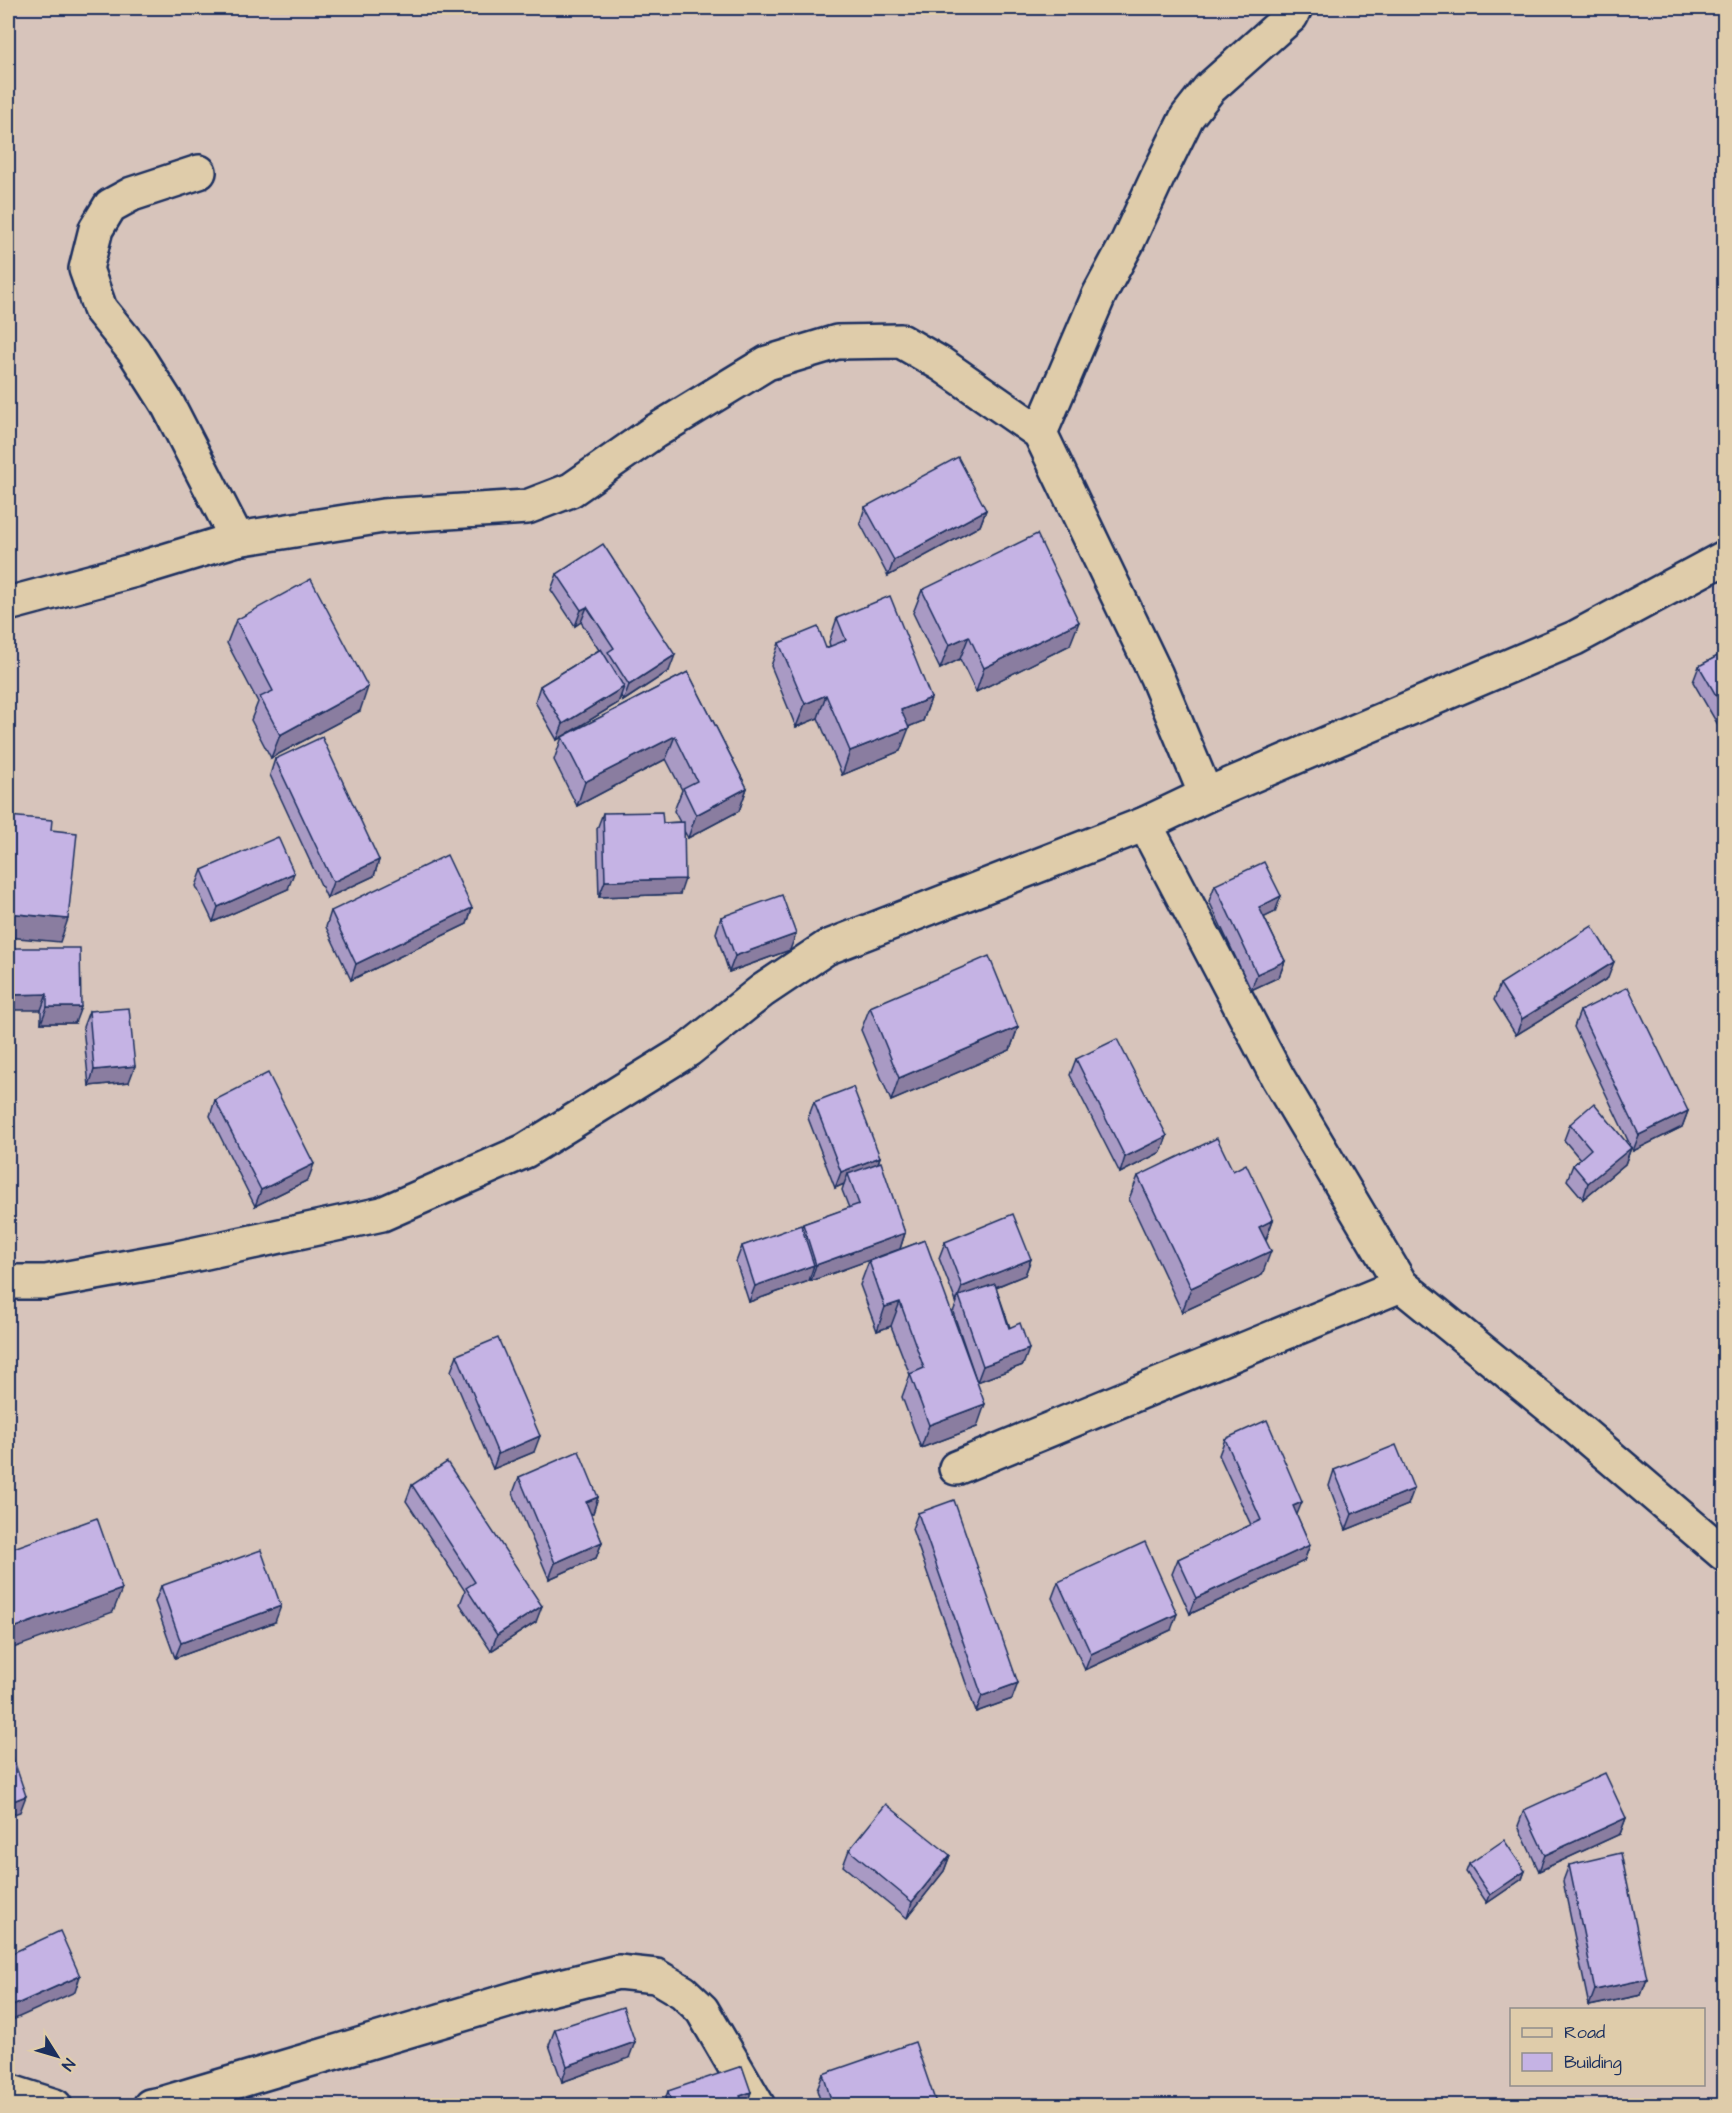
<svg xmlns="http://www.w3.org/2000/svg" width="1732" height="2113" font-family="'Architects Daughter',sans-serif">
	<style>
		.lines { fill: none; stroke-linecap: round; stroke-linejoin: round }
		.street-casing { stroke: #1b2f5e; stroke-width: 38 }
		.street { stroke: #dfccaa; stroke-width: 33 }
		.wall { fill: #a99ac4; stroke: #1b2f5e; stroke-width: 1.5 }
		.shaded-wall { fill: #8a7da0; stroke: #1b2f5e; stroke-width: 1.5 }
		.building { fill: #c5b3e4; stroke: #1b2f5e; stroke-width: 1.5 }
	</style>
	<rect width="100%" height="100%" fill="#d7c4bb"/>
	<filter id="ink" filterUnits="userSpaceOnUse"><feTurbulence type="fractalNoise" baseFrequency=".0167" numOctaves="2"/><feDisplacementMap in="SourceGraphic" scale="12" xChannelSelector="R" yChannelSelector="G"/><feConvolveMatrix kernelMatrix="1 2 1 2 8 2 1 2 1" color-interpolation-filters="sRGB"/></filter>
	<g filter="url(#ink)">
		<g class="lines">
			<!-- street casing -->
			<g class="street-casing">
				<g id="street">
					<polyline points="199,172 132,194 110,206 96,229 86,269 100,309 134,351 167,403 237,539"/>
					<polyline points="1040,433 1099,295 1127,243 1159,174 1187,117 1209,89 1291,16 1295,8"/>
					<polyline points="8,604 135,570 237,539 383,516 527,507 571,490 654,432 767,363 837,342 901,341 941,364 1040,433 1156,675 1206,795"/>
					<polyline points="1145,824 1278,1078 1401,1285 1574,1426 1724,1554"/>
					<polyline points="8,1282 46,1282 178,1258 382,1214 525,1151 688,1050 762,991 826,948 1145,824 1206,795 1575,638 1724,558"/>
					<polyline points="956,1468 1401,1285"/>
					<polyline points="8,2091 55,2106"/>
					<polyline points="150,2106 161,2104 537,1992 618,1972 656,1976 683,1992 702,2010 758,2106"/>
				</g>
			</g>
			<!-- street -->
			<use href="#street" class="street"/>
		</g>
		<!-- wall -->
		<g class="wall">
			<polygon points="865,507 986,510 980,526 888,576 860,523"/>
			<polygon points="557,574 669,671 623,701 621,696 618,703 557,740 535,702 540,686 599,650 581,622 575,626 551,590"/>
			<polygon points="922,590 1070,645 976,692 960,659 940,669 913,613"/>
			<polygon points="837,618 931,698 923,721 908,727 900,751 842,775 818,718 796,727 771,666 779,643 826,648 830,646 829,642"/>
			<polygon points="236,620 360,711 271,758 251,720 258,702 227,643"/>
			<polygon points="1725,652 1725,737 1693,682 1699,666"/>
			<polygon points="688,672 747,788 739,811 688,838 684,831 680,894 599,897 597,829 603,813 663,823 680,822 674,811 682,790 666,759 577,806 554,760 562,737"/>
			<polygon points="275,759 379,860 374,876 327,898 270,775"/>
			<polygon points="202,870 288,889 213,922 196,886"/>
			<polygon points="1215,885 1275,912 1264,917 1285,961 1279,977 1251,990 1209,901"/>
			<polygon points="472,908 467,924 351,980 326,927 331,911"/>
			<polygon points="721,917 790,950 729,972 716,933"/>
			<polygon points="8,948 75,1023 41,1023 41,1010"/>
			<polygon points="1608,978 1516,1035 1494,1000 1500,984"/>
			<polygon points="870,1007 1018,1027 1010,1050 891,1101 861,1030"/>
			<polygon points="89,1011 129,1082 89,1086 83,1027"/>
			<polygon points="1580,1011 1688,1111 1682,1127 1633,1151 1574,1027"/>
			<polygon points="1076,1059 1167,1136 1161,1152 1120,1173 1070,1075"/>
			<polygon points="215,1100 308,1180 255,1206 210,1116"/>
			<polygon points="814,1102 880,1157 878,1163 905,1233 900,1249 811,1281 810,1278 809,1281 749,1302 736,1262 742,1246 802,1226 803,1224 849,1208 842,1190 844,1184 835,1188 808,1118"/>
			<polygon points="1570,1124 1631,1148 1625,1164 1583,1199 1567,1180 1573,1165 1580,1159 1564,1140"/>
			<polygon points="1233,1171 1273,1220 1266,1240 1262,1275 1182,1312 1129,1199 1138,1176"/>
			<polygon points="925,1240 977,1427 921,1448 902,1397 910,1375 891,1326 877,1331 860,1285 869,1261"/>
			<polygon points="945,1242 1031,1259 1025,1275 996,1287 1023,1365 977,1382 953,1312 957,1302 956,1302 939,1258"/>
			<polygon points="457,1355 534,1452 493,1469 451,1371"/>
			<polygon points="1225,1439 1297,1516 1310,1545 1304,1561 1190,1614 1172,1574 1178,1559 1251,1525 1219,1455"/>
			<polygon points="1334,1470 1408,1505 1346,1530 1329,1486"/>
			<polygon points="519,1477 598,1497 593,1513 590,1514 602,1542 596,1558 549,1579 513,1493"/>
			<polygon points="412,1485 536,1622 491,1651 460,1604 465,1591 406,1501"/>
			<polygon points="918,1513 1012,1699 976,1712 912,1529"/>
			<polygon points="1058,1582 1171,1630 1085,1670 1052,1598"/>
			<polygon points="161,1586 275,1622 175,1658 155,1602"/>
			<polygon points="1524,1810 1626,1818 1620,1834 1539,1871 1518,1826"/>
			<polygon points="849,1850 950,1855 944,1871 907,1918 843,1866"/>
			<polygon points="1469,1864 1525,1871 1522,1879 1487,1903 1466,1872"/>
			<polygon points="1569,1865 1647,1979 1641,1995 1589,2006 1563,1881"/>
			<polygon points="555,2029 629,2058 562,2082 549,2045"/>
			<polygon points="823,2074 937,2106 822,2106 817,2090"/>
			<polygon points="668,2091 751,2092 746,2106 663,2106"/>
		</g>
		<!-- shaded-wall -->
		<g class="shaded-wall">
			<polygon points="986,510 980,526 888,576 894,560"/>
			<polygon points="587,607 581,622 575,626 581,610"/>
			<polygon points="1079,622 1070,645 976,692 984,668"/>
			<polygon points="969,636 960,659 940,669 949,645"/>
			<polygon points="675,655 669,671 623,701 629,685"/>
			<polygon points="368,687 360,711 271,758 280,735"/>
			<polygon points="624,687 618,703 557,740 563,724"/>
			<polygon points="826,695 818,718 796,727 805,704"/>
			<polygon points="931,698 923,721 893,733 901,710"/>
			<polygon points="909,728 900,751 842,775 850,751"/>
			<polygon points="675,736 666,759 577,806 585,782"/>
			<polygon points="747,788 739,811 688,838 696,815"/>
			<polygon points="379,860 374,876 327,898 333,882"/>
			<polygon points="294,873 288,889 213,922 218,907"/>
			<polygon points="685,879 680,894 599,897 605,881"/>
			<polygon points="1281,896 1275,912 1253,923 1259,907"/>
			<polygon points="472,908 467,924 351,980 356,964"/>
			<polygon points="8,913 68,919 60,942 8,937"/>
			<polygon points="796,934 790,950 729,972 735,956"/>
			<polygon points="1285,961 1279,977 1251,990 1257,974"/>
			<polygon points="1614,962 1608,978 1516,1035 1522,1019"/>
			<polygon points="47,994 41,1010 8,1010 8,995"/>
			<polygon points="47,1007 81,1007 75,1023 41,1023"/>
			<polygon points="1018,1027 1010,1050 891,1101 899,1078"/>
			<polygon points="135,1066 129,1082 89,1086 94,1070"/>
			<polygon points="1688,1111 1682,1127 1633,1151 1639,1135"/>
			<polygon points="1167,1136 1161,1152 1120,1173 1125,1157"/>
			<polygon points="1631,1148 1625,1164 1583,1199 1588,1183"/>
			<polygon points="880,1157 875,1172 848,1174 844,1184 835,1188 841,1172"/>
			<polygon points="314,1164 308,1180 255,1206 261,1190"/>
			<polygon points="1273,1220 1264,1244 1259,1227"/>
			<polygon points="905,1233 900,1249 811,1281 816,1265"/>
			<polygon points="1271,1251 1262,1275 1182,1312 1191,1288"/>
			<polygon points="1031,1259 1025,1275 961,1301 959,1296 956,1302 962,1287"/>
			<polygon points="814,1265 809,1281 749,1302 755,1286"/>
			<polygon points="900,1302 891,1326 877,1331 885,1307"/>
			<polygon points="1029,1349 1023,1365 977,1382 983,1366"/>
			<polygon points="985,1404 977,1427 921,1448 929,1425"/>
			<polygon points="540,1436 534,1452 493,1469 498,1454"/>
			<polygon points="1414,1489 1408,1505 1346,1530 1352,1514"/>
			<polygon points="598,1497 593,1513 580,1518 586,1502"/>
			<polygon points="1302,1502 1296,1517 1293,1506"/>
			<polygon points="602,1542 596,1558 549,1579 555,1563"/>
			<polygon points="1310,1545 1304,1561 1190,1614 1196,1598"/>
			<polygon points="122,1589 113,1612 8,1650 8,1630"/>
			<polygon points="281,1606 275,1622 175,1658 181,1643"/>
			<polygon points="542,1606 536,1622 491,1651 497,1635"/>
			<polygon points="1177,1614 1171,1630 1085,1670 1091,1654"/>
			<polygon points="1018,1683 1012,1699 976,1712 982,1696"/>
			<polygon points="26,1796 20,1812 8,1816 8,1803"/>
			<polygon points="1626,1818 1620,1834 1539,1871 1545,1855"/>
			<polygon points="950,1855 944,1871 907,1918 912,1902"/>
			<polygon points="1525,1871 1522,1879 1487,1903 1490,1895"/>
			<polygon points="80,1976 75,1992 8,2022 8,2008"/>
			<polygon points="1647,1979 1641,1995 1589,2006 1595,1990"/>
			<polygon points="635,2042 629,2058 562,2082 567,2066"/>
			<polygon points="751,2092 746,2106 736,2106 740,2096"/>
		</g>
		<!-- building -->
		<g class="building">
			<polygon points="958,457 986,510 894,560 865,507"/>
			<polygon points="1037,534 1079,622 984,668 969,636 949,645 922,590"/>
			<polygon points="603,544 675,655 629,685 608,652 614,648 587,607 581,610 557,574"/>
			<polygon points="311,579 368,687 280,735 260,697 273,691 236,620"/>
			<polygon points="890,596 931,698 901,710 909,728 850,751 826,695 805,704 779,643 818,627 826,648 846,640 837,618"/>
			<polygon points="601,649 624,687 563,724 540,686"/>
			<polygon points="1725,652 1725,711 1699,666"/>
			<polygon points="688,672 747,788 696,815 683,788 697,781 675,736 585,782 562,737"/>
			<polygon points="322,737 379,860 333,882 275,759"/>
			<polygon points="662,812 663,823 684,822 685,879 605,881 603,813"/>
			<polygon points="8,816 52,820 51,830 77,833 68,919 8,913"/>
			<polygon points="278,837 294,873 218,907 202,870"/>
			<polygon points="447,855 472,908 356,964 331,911"/>
			<polygon points="1264,862 1281,896 1259,907 1285,961 1257,974 1215,885"/>
			<polygon points="782,895 796,934 735,956 721,917"/>
			<polygon points="1592,926 1614,962 1522,1019 1500,984"/>
			<polygon points="8,948 80,948 81,1007 47,1007 47,994 8,995"/>
			<polygon points="989,956 1018,1027 899,1078 870,1007"/>
			<polygon points="1628,987 1688,1111 1639,1135 1580,1011"/>
			<polygon points="129,1008 135,1066 94,1070 89,1011"/>
			<polygon points="1117,1039 1167,1136 1125,1157 1076,1059"/>
			<polygon points="268,1073 314,1164 261,1190 215,1100"/>
			<polygon points="853,1087 880,1157 841,1172 814,1102"/>
			<polygon points="1594,1103 1631,1148 1588,1183 1573,1165 1591,1149 1570,1124"/>
			<polygon points="1217,1138 1233,1171 1246,1164 1273,1220 1259,1227 1271,1251 1191,1288 1138,1176"/>
			<polygon points="881,1162 905,1233 816,1265 803,1224 859,1204 848,1174"/>
			<polygon points="1013,1214 1031,1259 962,1287 945,1242"/>
			<polygon points="801,1225 814,1265 755,1286 742,1246"/>
			<polygon points="925,1240 985,1404 929,1425 910,1374 924,1368 900,1302 885,1307 869,1261"/>
			<polygon points="995,1284 1009,1328 1020,1323 1029,1349 983,1366 959,1296"/>
			<polygon points="498,1338 540,1436 498,1454 457,1355"/>
			<polygon points="1267,1420 1302,1502 1293,1506 1310,1545 1196,1598 1178,1559 1261,1520 1225,1439"/>
			<polygon points="1396,1445 1414,1489 1352,1514 1334,1470"/>
			<polygon points="579,1451 598,1497 586,1502 602,1542 555,1563 519,1477"/>
			<polygon points="447,1462 542,1606 497,1635 466,1588 475,1582 412,1485"/>
			<polygon points="954,1500 1018,1683 982,1696 918,1513"/>
			<polygon points="97,1518 122,1589 8,1630 8,1550"/>
			<polygon points="1145,1542 1177,1614 1091,1654 1058,1582"/>
			<polygon points="261,1550 281,1606 181,1643 161,1586"/>
			<polygon points="8,1743 26,1796 8,1803"/>
			<polygon points="1605,1773 1626,1818 1545,1855 1524,1810"/>
			<polygon points="886,1804 950,1855 912,1902 849,1850"/>
			<polygon points="1504,1840 1525,1871 1490,1895 1469,1864"/>
			<polygon points="1621,1853 1647,1979 1595,1990 1569,1865"/>
			<polygon points="60,1931 80,1976 8,2008 8,1955"/>
			<polygon points="623,2007 635,2042 567,2066 555,2029"/>
			<polygon points="915,2042 937,2106 833,2106 823,2074"/>
			<polygon points="742,2066 751,2092 740,2096 744,2106 672,2106 668,2091"/>
		</g>
	</g>
	<!-- margin -->
	<rect width="1732" height="2113" fill="none" stroke="#dfccaa" stroke-width="30"/>
	<rect x="15" y="15" width="1702" height="2083" fill="none" stroke="#1b2f5e" stroke-width="2" filter="url(#ink)"/>
	<!-- legend -->
	<rect x="1510" y="2008" width="195" height="78" fill="#dfccaa" stroke="#918d8c" stroke-width="1.5"/>
	<rect x="1522" y="2028" width="30" height="9" fill="#dfccaa" stroke="#918d8c" stroke-width="1.5"/>
	<text x="1564" y="2038" font-size="18" fill="#1b2f5e">Road</text>
	<rect x="1522" y="2053" width="30" height="18" fill="#c5b3e4" stroke="#918d8c" stroke-width="1.5"/>
	<text x="1564" y="2068" font-size="18" fill="#1b2f5e">Building</text>
	<!-- north arrow -->
	<g transform="translate(57 2056) rotate(127)" stroke="#dfccaa" stroke-width="4.5" paint-order="stroke">
	<path d="M0-4.5L10 22L0 15L-10 22Z" fill="#1b2f5e"/>
	<text y="-9" font-size="16" font-weight="bold" text-anchor="middle" fill="#1b2f5e">N</text>
	</g>
</svg>
